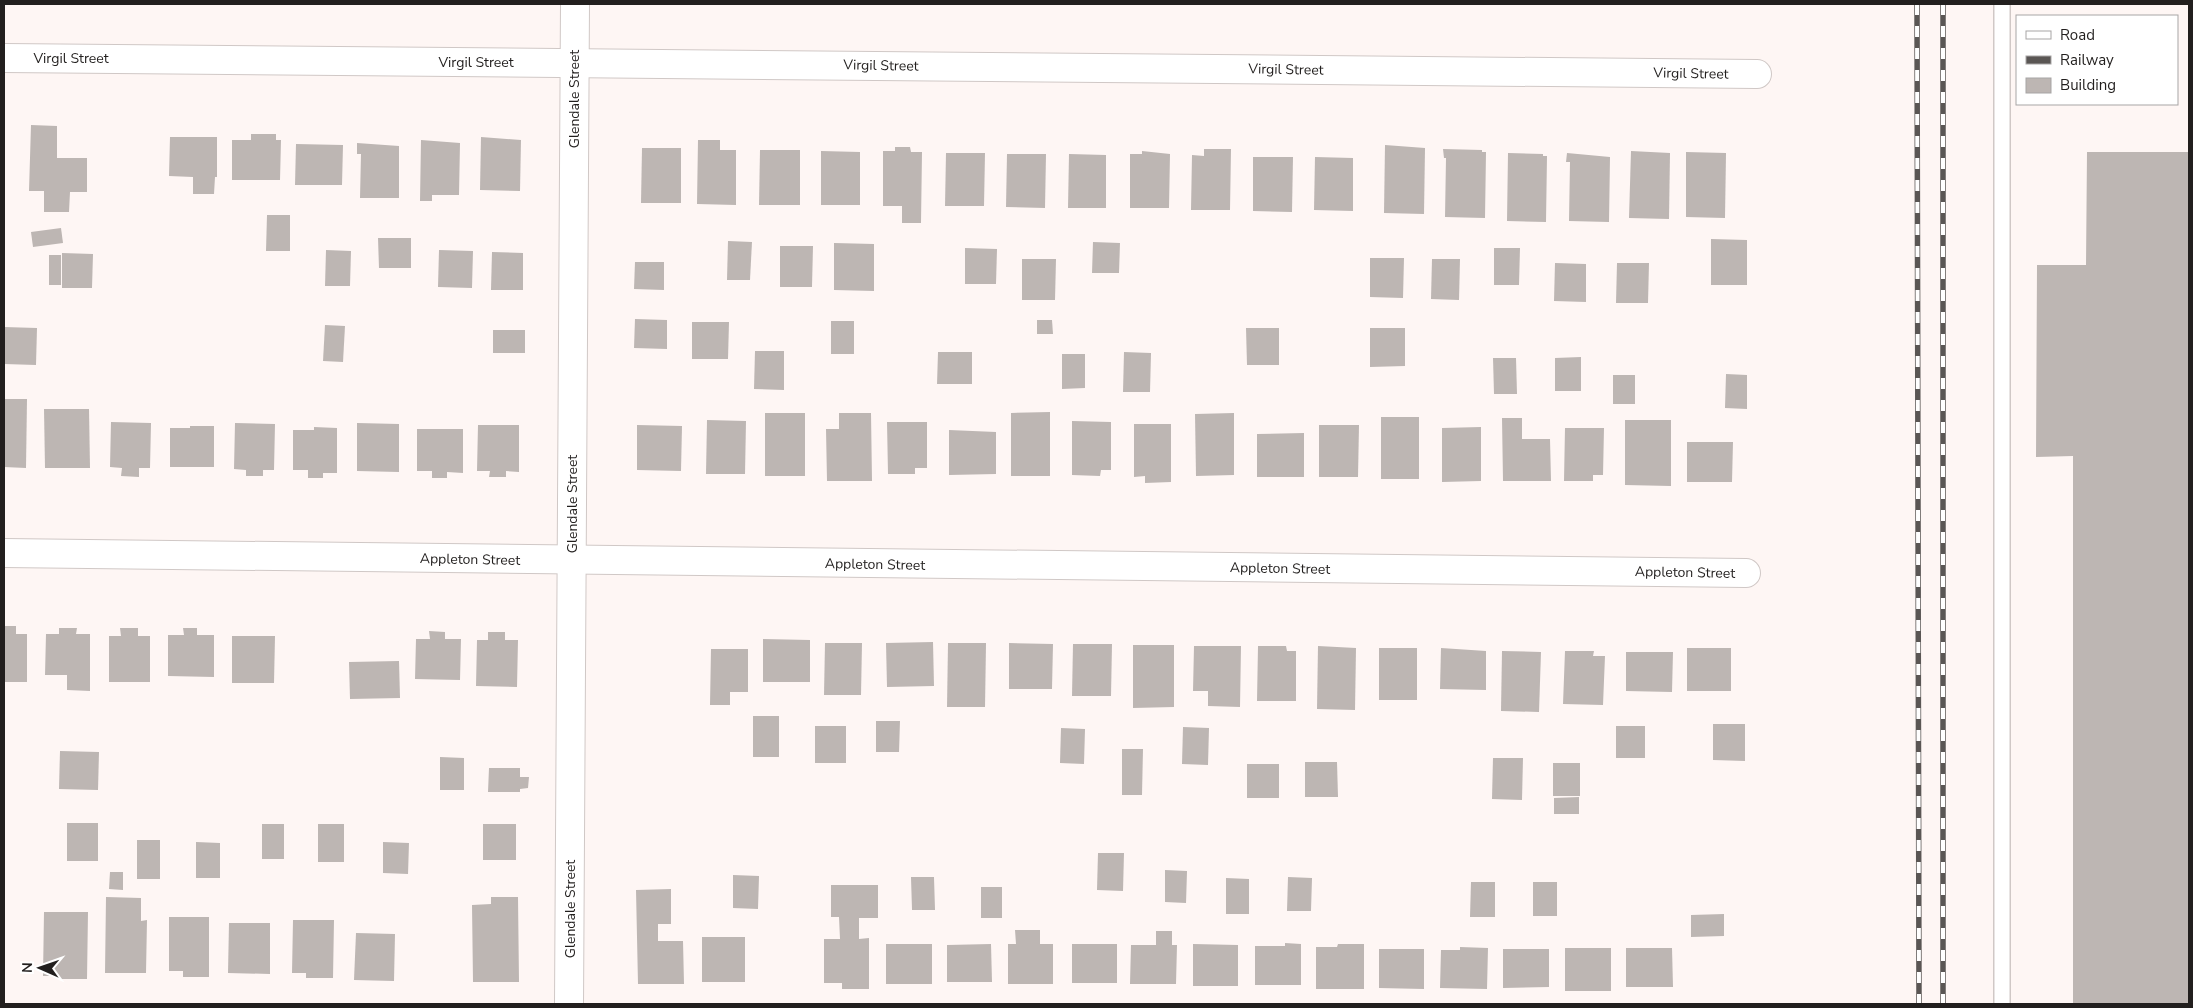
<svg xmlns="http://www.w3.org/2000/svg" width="2193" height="1008" font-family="'Nunito Sans',sans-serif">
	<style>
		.building { fill: #bdb6b3 }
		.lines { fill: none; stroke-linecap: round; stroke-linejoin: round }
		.lane-casing { stroke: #d0c8c6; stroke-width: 18 }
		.street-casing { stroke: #d0c8c6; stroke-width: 30 }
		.lane { stroke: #fff; stroke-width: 15 }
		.street { stroke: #fff; stroke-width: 28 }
		.rail-casing { stroke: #5a5654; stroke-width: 5.5 }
		.rail { stroke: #fff; stroke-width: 4; stroke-dasharray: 11; stroke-linecap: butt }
		.labels { text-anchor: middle; stroke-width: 4.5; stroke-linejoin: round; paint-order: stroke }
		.street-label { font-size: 14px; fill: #221f1e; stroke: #fff }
	</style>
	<rect width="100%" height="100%" fill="#fef6f4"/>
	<!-- building -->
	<g class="building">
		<polygon points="31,125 57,126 57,158 87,158 87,192 70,192 69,212 44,212 44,191 29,191"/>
		<polygon points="251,134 276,134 276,140 281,140 280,180 232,180 232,140 251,140"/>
		<polygon points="170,137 217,137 217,177 215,177 214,194 193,194 193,177 169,176"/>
		<polygon points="481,137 521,140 520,191 480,190"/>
		<polygon points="421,140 460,143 459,195 432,195 432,201 420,201"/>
		<polygon points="698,140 720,140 720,150 736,150 736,205 697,204"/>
		<polygon points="357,143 399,146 399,198 360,198 361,154 357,154"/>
		<polygon points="296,144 343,145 342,185 295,185"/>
		<polygon points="1385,145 1425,148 1424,214 1384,213"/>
		<polygon points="895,147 910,147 911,152 922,152 921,223 902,223 902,206 883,206 883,151 895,151"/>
		<polygon points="642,148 681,148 681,203 641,203"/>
		<polygon points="1204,149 1231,149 1230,210 1191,210 1192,155 1204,156"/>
		<polygon points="1443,149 1482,150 1482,152 1486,152 1485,218 1445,217 1446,158 1444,158"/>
		<polygon points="760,150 800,150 800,205 759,205"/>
		<polygon points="821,151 860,152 860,205 821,205"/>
		<polygon points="1142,151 1170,154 1169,208 1130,208 1130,154 1142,154"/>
		<polygon points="1631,151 1670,153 1669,219 1629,218"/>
		<polygon points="1686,152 1726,153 1725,218 1686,217"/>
		<polygon points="2087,152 2189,152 2189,1004 2073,1004 2073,456 2036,457 2037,265 2086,265"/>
		<polygon points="946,153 985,153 984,206 945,206"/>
		<polygon points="1508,153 1543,154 1543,156 1547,156 1546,222 1507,221"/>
		<polygon points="1567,153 1610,157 1609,222 1569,221 1570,162 1566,162"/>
		<polygon points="1007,154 1046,154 1045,208 1006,207"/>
		<polygon points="1069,154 1106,155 1106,208 1068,208"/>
		<polygon points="1253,157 1293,157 1292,212 1253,211"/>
		<polygon points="1315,157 1353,158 1353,211 1314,210"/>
		<polygon points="267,215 290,215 290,251 266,251"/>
		<polygon points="61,228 63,243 33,247 31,232"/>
		<polygon points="378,238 411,238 411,268 379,268"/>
		<polygon points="1711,239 1747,240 1747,285 1711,285"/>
		<polygon points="728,241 752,242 750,280 727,280"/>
		<polygon points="1093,242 1120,243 1119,273 1092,273"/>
		<polygon points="834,243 874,244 874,291 834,290"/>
		<polygon points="780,246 813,246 812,287 780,287"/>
		<polygon points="965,248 997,249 996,284 965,284"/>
		<polygon points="1494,248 1520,248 1519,285 1494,285"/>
		<polygon points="326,250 351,251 350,286 325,286"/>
		<polygon points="439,250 473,251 472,288 438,287"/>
		<polygon points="492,252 523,253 523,290 491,290"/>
		<polygon points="62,253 93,254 92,288 62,288"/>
		<rect x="49" y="255" width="12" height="30"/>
		<polygon points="1370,258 1404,258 1403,298 1370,297"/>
		<polygon points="1022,259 1056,259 1055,300 1022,300"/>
		<polygon points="1432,259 1460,259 1459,300 1431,299"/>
		<polygon points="635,262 664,262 664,290 634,289"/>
		<polygon points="1555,263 1586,264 1586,302 1554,301"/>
		<polygon points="1617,263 1649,263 1648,303 1616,303"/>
		<polygon points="635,319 667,320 667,349 634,348"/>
		<polygon points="1037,320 1052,320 1053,334 1037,334"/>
		<rect x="831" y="321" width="23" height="33"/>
		<polygon points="692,322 729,322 728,359 692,359"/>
		<polygon points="325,325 345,326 343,362 323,361"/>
		<polygon points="4,327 37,328 36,365 4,364"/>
		<polygon points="1246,328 1279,328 1279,365 1247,365"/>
		<polygon points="1370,328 1405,328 1405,366 1370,367"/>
		<rect x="493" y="330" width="32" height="23"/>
		<polygon points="755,351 784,351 784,390 754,389"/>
		<polygon points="938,352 972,352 972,384 937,384"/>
		<polygon points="1124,352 1151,353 1150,392 1123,392"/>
		<polygon points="1062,354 1085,354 1085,388 1062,389"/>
		<polygon points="1581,357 1581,391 1555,391 1555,358"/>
		<polygon points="1493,358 1516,358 1517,394 1494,394"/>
		<polygon points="1726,374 1747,375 1747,409 1725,408"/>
		<rect x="1613" y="375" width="22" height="29"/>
		<polygon points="5,399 27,399 26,468 4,467"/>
		<polygon points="44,409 89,409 90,468 45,468"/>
		<polygon points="1050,412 1050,476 1011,476 1011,413"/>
		<rect x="765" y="413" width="40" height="63"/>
		<polygon points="839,413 871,413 872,481 827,481 826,429 839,429"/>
		<polygon points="1234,413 1234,475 1196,476 1195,414"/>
		<rect x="1381" y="417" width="38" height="62"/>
		<polygon points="1502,418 1522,418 1522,439 1550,439 1551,481 1503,481"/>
		<polygon points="707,420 746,421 745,474 706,474"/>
		<polygon points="1625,420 1671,420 1671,486 1625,485"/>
		<polygon points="1072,421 1111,422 1111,470 1101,470 1100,476 1072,475"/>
		<polygon points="111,422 151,423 150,468 139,468 139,477 121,476 122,468 110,467"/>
		<polygon points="887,422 927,422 927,468 915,468 915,474 888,474"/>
		<polygon points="235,423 275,424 274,470 263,470 263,476 246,476 246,470 234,469"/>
		<polygon points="357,423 399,424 399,472 357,471"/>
		<polygon points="1134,424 1171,424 1171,482 1145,483 1145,476 1134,477"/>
		<polygon points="478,425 519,425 519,472 506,471 506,477 489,477 490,471 477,471"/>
		<polygon points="637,425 682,426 681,471 637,470"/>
		<polygon points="1319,425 1359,425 1358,477 1319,477"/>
		<polygon points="190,426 214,426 214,467 170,467 170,428 190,428"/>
		<polygon points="314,427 337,428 337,473 323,473 323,478 308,478 308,470 293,470 293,430 314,430"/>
		<polygon points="1481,427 1481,481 1442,482 1442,428"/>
		<polygon points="1565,428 1604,428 1603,475 1593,475 1593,481 1564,481"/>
		<polygon points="417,429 463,429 463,473 447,472 447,478 432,478 432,471 417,471"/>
		<polygon points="949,430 996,432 996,474 949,475"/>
		<polygon points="1304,433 1304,477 1257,477 1257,434"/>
		<polygon points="1687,442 1733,442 1732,482 1687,482"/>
		<polygon points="4,626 16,626 16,634 27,634 27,682 4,682"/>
		<polygon points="59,628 77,628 76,634 90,634 90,691 67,690 67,675 45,675 46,634 59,634"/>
		<polygon points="120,628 138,628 138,636 150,636 150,682 109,682 109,636 121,636"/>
		<polygon points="183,628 197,628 197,635 214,635 214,677 168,676 168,635 184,635"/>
		<polygon points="429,631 445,632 445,639 461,639 460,680 415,679 416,639 430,639"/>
		<polygon points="488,632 505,632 505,640 518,640 517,687 476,686 477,640 488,640"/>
		<polygon points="232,636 275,636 274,683 232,683"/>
		<polygon points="763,639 810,640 810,682 763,682"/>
		<polygon points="933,642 934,686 887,687 886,643"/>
		<polygon points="825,643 862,643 861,695 824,695"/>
		<polygon points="948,643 986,643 985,707 947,707"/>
		<polygon points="1009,643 1053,644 1052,689 1009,689"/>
		<polygon points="1073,644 1112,644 1111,696 1072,696"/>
		<polygon points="1133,645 1174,645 1174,707 1133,708"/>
		<polygon points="1194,646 1241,646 1240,707 1208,706 1208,691 1193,691"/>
		<polygon points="1258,646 1286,646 1287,651 1296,651 1296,701 1257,701"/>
		<polygon points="1318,646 1356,648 1355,710 1317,709"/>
		<rect x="1379" y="648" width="38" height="52"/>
		<polygon points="1441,648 1486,651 1486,690 1440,689"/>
		<rect x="1687" y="648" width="44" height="43"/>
		<polygon points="711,649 748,649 748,692 730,692 730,705 710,705"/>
		<polygon points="1502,651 1541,652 1539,712 1501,711"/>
		<polygon points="1565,651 1594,651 1593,656 1605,656 1603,705 1563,704"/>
		<polygon points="1626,652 1673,652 1672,692 1626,691"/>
		<polygon points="399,661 400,698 350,699 349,662"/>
		<rect x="753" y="716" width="26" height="41"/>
		<polygon points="876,721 900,721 899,752 876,752"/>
		<polygon points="1713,724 1745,724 1745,761 1713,760"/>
		<rect x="815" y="726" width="31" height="37"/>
		<rect x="1616" y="726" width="29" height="32"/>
		<polygon points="1183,727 1209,728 1208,765 1182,764"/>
		<polygon points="1061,728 1085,729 1084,764 1060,763"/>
		<polygon points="1122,749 1143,749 1142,795 1122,795"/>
		<polygon points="60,751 99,752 98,790 59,789"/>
		<polygon points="440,757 464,758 464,790 440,790"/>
		<polygon points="1493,758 1523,758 1522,800 1492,799"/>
		<polygon points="1305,762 1337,762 1338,797 1305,797"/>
		<rect x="1553" y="763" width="27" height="33"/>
		<rect x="1247" y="764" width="32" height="34"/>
		<polygon points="489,768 520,768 520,777 529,777 528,788 520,789 520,792 488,792"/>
		<polygon points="1579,797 1579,814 1554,814 1554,798"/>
		<rect x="67" y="823" width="31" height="38"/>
		<rect x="262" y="824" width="22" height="35"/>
		<rect x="318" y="824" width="26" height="38"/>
		<rect x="483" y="824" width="33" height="36"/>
		<rect x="137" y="840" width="23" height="39"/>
		<polygon points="196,842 220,843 220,878 196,878"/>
		<polygon points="383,842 409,843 408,874 383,873"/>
		<polygon points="1098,853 1124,853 1123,891 1097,890"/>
		<polygon points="1165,870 1187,871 1186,903 1165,902"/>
		<polygon points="110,872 123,872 123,890 109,889"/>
		<polygon points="733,875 759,876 758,909 733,908"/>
		<polygon points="911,877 934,877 935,910 912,910"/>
		<polygon points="1288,877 1312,878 1311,911 1287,911"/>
		<polygon points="1226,878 1249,879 1249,914 1226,914"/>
		<polygon points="1471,882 1495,882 1495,917 1470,917"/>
		<rect x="1533" y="882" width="24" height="34"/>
		<polygon points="831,885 878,885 878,918 859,918 859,939 869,938 869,989 842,989 842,983 824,983 824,939 840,939 839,917 831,917"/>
		<rect x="981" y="887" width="21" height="31"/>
		<polygon points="671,889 671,924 658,924 658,941 683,941 684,984 638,984 636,890"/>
		<polygon points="106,897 141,898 141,921 147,920 146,973 105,973"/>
		<polygon points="491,897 518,897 519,982 473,982 472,905 491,904"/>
		<polygon points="44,912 88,912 87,979 56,979 56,976 43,976"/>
		<polygon points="1724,914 1724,936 1691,937 1691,915"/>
		<polygon points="169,917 209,917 209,977 183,977 183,971 169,971"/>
		<polygon points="293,920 334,920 333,978 306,978 306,973 292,973"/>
		<polygon points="229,923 270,923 270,974 228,973"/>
		<polygon points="1015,930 1040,930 1040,944 1053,944 1053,984 1008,984 1008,944 1016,944"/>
		<polygon points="1156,931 1172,931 1172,945 1177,945 1176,984 1130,984 1131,945 1156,945"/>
		<polygon points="356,933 395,934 394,981 354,980"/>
		<rect x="702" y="937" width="43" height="45"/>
		<polygon points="1285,943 1301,944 1301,985 1255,985 1255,946 1285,946"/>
		<rect x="886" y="944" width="46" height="40"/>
		<polygon points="991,944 992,982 947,982 947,945"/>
		<rect x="1072" y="944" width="45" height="39"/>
		<polygon points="1193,944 1238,945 1238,986 1193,986"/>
		<polygon points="1338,944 1364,944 1364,989 1316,989 1316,947 1337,947"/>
		<polygon points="1460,947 1488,948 1487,989 1440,988 1441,950 1460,950"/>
		<rect x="1565" y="948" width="46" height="43"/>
		<polygon points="1626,948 1672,948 1673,987 1626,987"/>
		<polygon points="1379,949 1424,949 1424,989 1379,988"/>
		<polygon points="1503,949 1549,949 1549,987 1503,988"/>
	</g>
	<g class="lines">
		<!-- lane casing -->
		<g class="lane-casing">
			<polyline id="lane" points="2002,4 2002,1004"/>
		</g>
		<!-- street casing -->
		<g class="street-casing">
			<g id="street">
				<polyline points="4,58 1757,74"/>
				<polyline points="4,553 1746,573"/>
				<polyline points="569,1004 575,4"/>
			</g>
		</g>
		<!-- lane -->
		<use href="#lane" class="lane"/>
		<!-- street -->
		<use href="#street" class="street"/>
		<!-- rail casing -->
		<g class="rail-casing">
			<g id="rail">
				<polyline points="1917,4 1919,1004"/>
				<polyline points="1943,4 1943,1004"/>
			</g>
		</g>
		<!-- rail -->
		<use href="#rail" class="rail"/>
	</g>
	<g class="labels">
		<!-- street labels -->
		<g class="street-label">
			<text x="71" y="63">Virgil Street</text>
			<text x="476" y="67">Virgil Street</text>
			<text transform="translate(881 65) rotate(1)" y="5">Virgil Street</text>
			<text transform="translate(1286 69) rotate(1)" y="5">Virgil Street</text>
			<text transform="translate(1691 73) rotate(1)" y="5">Virgil Street</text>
			<text transform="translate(574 99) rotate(-90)" y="5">Glendale Street</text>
			<text transform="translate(572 504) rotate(-90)" y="5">Glendale Street</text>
			<text transform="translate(470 559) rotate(1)" y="5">Appleton Street</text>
			<text transform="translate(875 564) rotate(1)" y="5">Appleton Street</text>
			<text transform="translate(1280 568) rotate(1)" y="5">Appleton Street</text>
			<text transform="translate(1685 572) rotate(1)" y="5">Appleton Street</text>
			<text transform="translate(570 909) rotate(-90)" y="5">Glendale Street</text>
		</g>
	</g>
	<!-- border -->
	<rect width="2193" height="1008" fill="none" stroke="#221f1e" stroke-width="10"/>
	<!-- legend -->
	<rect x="2016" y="15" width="162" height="90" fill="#ffffff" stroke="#a7a5a5"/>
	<rect x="2026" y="31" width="25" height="8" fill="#ffffff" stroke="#a7a5a5"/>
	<text x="2060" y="40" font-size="15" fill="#221f1e">Road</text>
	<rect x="2026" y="56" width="25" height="8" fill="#5a5654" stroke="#a7a5a5"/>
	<text x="2060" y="65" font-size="15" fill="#221f1e">Railway</text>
	<rect x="2026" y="78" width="25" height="15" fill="#bdb6b3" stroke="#a7a5a5"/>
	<text x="2060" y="90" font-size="15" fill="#221f1e">Building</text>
	<!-- north arrow -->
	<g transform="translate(40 968) rotate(272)" stroke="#ffffff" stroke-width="4" paint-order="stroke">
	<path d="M0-4L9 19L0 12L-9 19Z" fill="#221f1e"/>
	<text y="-8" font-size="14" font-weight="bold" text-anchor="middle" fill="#221f1e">N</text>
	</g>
</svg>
